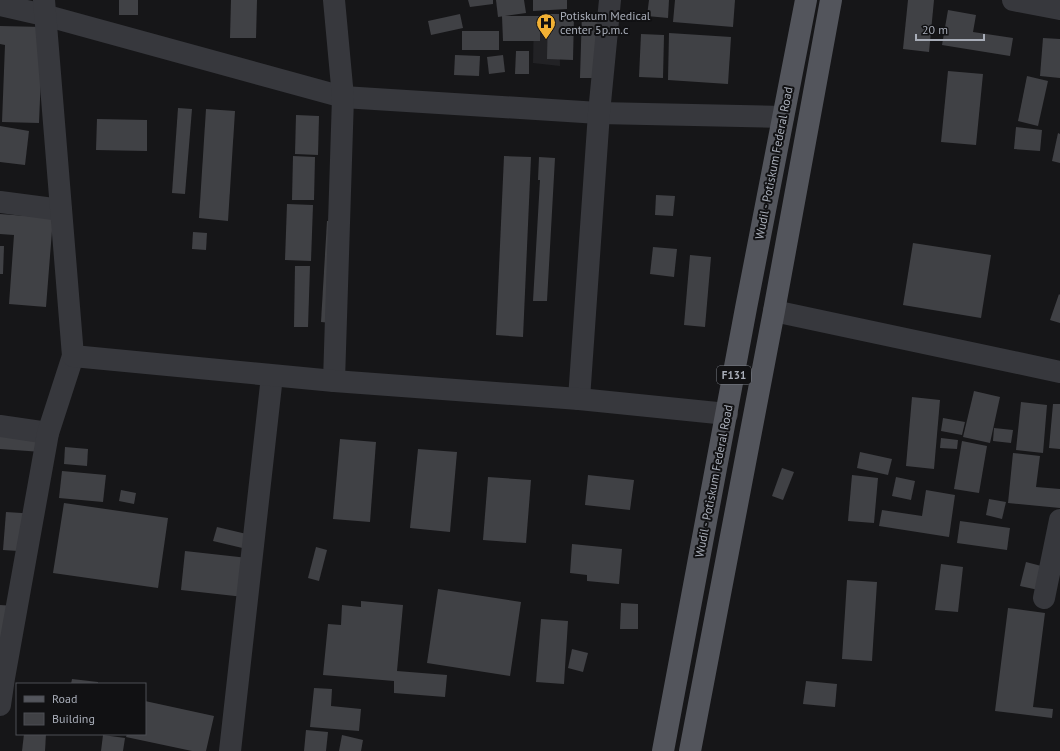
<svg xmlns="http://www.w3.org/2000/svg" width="1060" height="751" font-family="'PT Sans',sans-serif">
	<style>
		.built { fill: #222225 }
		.building { fill: #404145 }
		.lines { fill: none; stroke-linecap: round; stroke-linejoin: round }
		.minor { stroke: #37383d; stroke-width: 22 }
		.tertiary { stroke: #37383d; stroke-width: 22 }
		.primary { stroke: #53555c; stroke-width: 22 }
		.labels { text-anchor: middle; stroke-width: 4; stroke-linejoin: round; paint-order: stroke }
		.shield { fill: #111113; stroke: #7b7e86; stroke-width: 1 }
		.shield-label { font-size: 11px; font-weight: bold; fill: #a8adb8 }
		.poi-label { font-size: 12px; fill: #a8adb8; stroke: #111113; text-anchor: start }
		.street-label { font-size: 12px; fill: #a8adb8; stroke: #111113 }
	</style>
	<rect width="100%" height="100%" fill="#161618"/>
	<!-- built -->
	<polygon class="built" points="534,16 559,16 560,66 533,63"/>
	<!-- building -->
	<g class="building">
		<rect x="119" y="0" width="19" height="15"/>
		<polygon points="231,0 257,0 256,38 230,38"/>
		<polygon points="468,0 493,0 493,4 470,7"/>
		<polygon points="496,0 524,0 526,13 498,17"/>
		<polygon points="533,0 567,0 567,9 533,11"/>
		<polygon points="649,0 669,0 668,18 647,16"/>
		<polygon points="675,0 735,0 733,27 673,22"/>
		<polygon points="908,0 934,0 929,52 903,49"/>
		<polygon points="948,10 976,15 973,32 1013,38 1010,56 942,45"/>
		<polygon points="582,12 602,13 601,78 580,78"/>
		<polygon points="460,14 463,28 431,35 428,21"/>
		<polygon points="548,14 574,14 573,60 547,59"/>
		<polygon points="502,16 540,16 540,41 503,41"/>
		<polygon points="0,26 43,27 39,123 2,122 5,45 0,44"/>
		<rect x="462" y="31" width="37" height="19"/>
		<polygon points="669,33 731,37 728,84 668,80"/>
		<polygon points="641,34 664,35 663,78 639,77"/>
		<polygon points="1043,38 1060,39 1060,78 1040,76"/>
		<polygon points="516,51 529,51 529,74 515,74"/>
		<polygon points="455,55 480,56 479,76 454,75"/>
		<polygon points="503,55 505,72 489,74 487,57"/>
		<polygon points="948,71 983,74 976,145 941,142"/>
		<polygon points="1027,76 1048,81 1038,126 1018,121"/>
		<polygon points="178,108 192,109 185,194 172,193"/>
		<polygon points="206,109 235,111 228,221 199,218"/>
		<polygon points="296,115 319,116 318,155 295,154"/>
		<polygon points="97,119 147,120 147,151 96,150"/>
		<polygon points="0,126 29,131 25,165 0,162"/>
		<polygon points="1016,127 1042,130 1040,151 1014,149"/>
		<polygon points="1058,133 1060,134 1060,163 1052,161"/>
		<polygon points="293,156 315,157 314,200 292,200"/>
		<polygon points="504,156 531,157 523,337 496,335"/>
		<polygon points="539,157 555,158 547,301 533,301 540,180 538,180"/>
		<polygon points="656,195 675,196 673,216 655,215"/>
		<polygon points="287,204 313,205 311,261 285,260"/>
		<polygon points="0,214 53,218 46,307 9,304 14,235 0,234"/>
		<polygon points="327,221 339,221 332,323 321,322"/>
		<polygon points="193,232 207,233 206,250 192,249"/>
		<polygon points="913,243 991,255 981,318 903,305"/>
		<polygon points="0,246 4,246 3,274 0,274"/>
		<polygon points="653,247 677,249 674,277 650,274"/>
		<polygon points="690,255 711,257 705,327 684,325"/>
		<polygon points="295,266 310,266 308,327 294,327"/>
		<polygon points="1059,294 1060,295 1060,323 1050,320"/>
		<polygon points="974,391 1000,397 990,443 963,437"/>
		<polygon points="912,397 940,400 934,469 906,466"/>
		<polygon points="1021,402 1047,405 1043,453 1016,450"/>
		<polygon points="1053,404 1060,404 1060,449 1049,448"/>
		<polygon points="943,418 965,422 962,435 941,431"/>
		<polygon points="994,428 1013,430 1011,443 993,441"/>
		<polygon points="0,435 43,438 42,452 0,449"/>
		<polygon points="941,438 958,440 957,449 940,448"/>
		<polygon points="340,439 376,442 370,522 333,519"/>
		<polygon points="962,441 987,446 979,493 954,489"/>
		<polygon points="65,447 88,449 87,466 64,464"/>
		<polygon points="418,449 457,452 450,532 410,528"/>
		<polygon points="860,452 892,459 888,475 857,468"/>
		<polygon points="1013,453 1040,456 1036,487 1060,489 1060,508 1008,503"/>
		<polygon points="782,468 794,472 783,500 772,496"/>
		<polygon points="62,471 106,475 103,502 59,498"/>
		<polygon points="588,475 634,480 630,510 585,505"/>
		<polygon points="852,475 878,478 874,523 848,521"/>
		<polygon points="488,477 531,480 526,543 483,540"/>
		<polygon points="896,477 915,481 911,500 892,496"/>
		<polygon points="121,490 136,493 134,504 119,501"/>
		<polygon points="926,490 955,495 949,537 879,526 882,510 922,516"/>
		<polygon points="989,499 1006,502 1002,519 986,515"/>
		<polygon points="64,503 168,518 158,588 53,573"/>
		<polygon points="6,512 37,514 34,552 3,550"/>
		<polygon points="960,521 1010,528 1007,550 957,543"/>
		<polygon points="217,527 263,538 259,552 213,541"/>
		<polygon points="572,544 622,549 619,584 587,581 587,575 570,573"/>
		<polygon points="316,547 327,550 319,581 308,578"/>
		<polygon points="185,551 248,558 244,597 181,590"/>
		<polygon points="1026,562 1049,568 1043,591 1020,586"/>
		<polygon points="941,564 963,567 958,612 935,610"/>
		<polygon points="847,580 877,582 872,661 842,659"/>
		<polygon points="438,589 521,602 510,676 427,663"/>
		<polygon points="361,601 403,605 397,671 447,675 445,697 394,693 394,681 323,675 328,624 341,625 342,605 361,607"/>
		<polygon points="621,603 638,604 638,629 620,629"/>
		<polygon points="0,605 16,606 0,649"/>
		<polygon points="1008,608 1045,613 1033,707 1053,709 1052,718 995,711"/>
		<polygon points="541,619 568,621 564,684 536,682"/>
		<polygon points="572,649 588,653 583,672 568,668"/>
		<polygon points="72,679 98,682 98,684 71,684"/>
		<polygon points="806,681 837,684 835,707 803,704"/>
		<polygon points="314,688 332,689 331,706 361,709 359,731 310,727"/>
		<polygon points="145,701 214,716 206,751 192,751 126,737 127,734 145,734"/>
		<polygon points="306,730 328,732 326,751 304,751"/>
		<polygon points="24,734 46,734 45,751 22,751"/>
		<polygon points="103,735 125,738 123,751 101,751"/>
		<polygon points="342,735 363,740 361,751 339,751"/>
	</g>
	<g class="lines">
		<!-- minor -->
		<g class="minor">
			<polyline points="1013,0 1060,9"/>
			<polyline points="0,5 44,15 343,97 599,113 783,117"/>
			<polyline points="0,202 61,210"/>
			<polyline points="774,311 1060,372"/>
			<polyline points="334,381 343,97 334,0"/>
			<polyline points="579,399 599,113 610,0"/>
			<polyline points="0,426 48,433"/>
			<polyline points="1044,598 1060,520"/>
			<polyline points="0,705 4,678 48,433 73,356"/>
			<polyline points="230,751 272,376"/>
		</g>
		<!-- tertiary -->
		<polyline class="tertiary" points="44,0 73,356 334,381 579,399 727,414"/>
		<!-- primary -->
		<g class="primary">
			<polyline points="663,751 746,308 806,0"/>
			<polyline points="690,751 774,311 831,0"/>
		</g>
	</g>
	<!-- icons -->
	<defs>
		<g id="hospital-pin" transform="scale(1)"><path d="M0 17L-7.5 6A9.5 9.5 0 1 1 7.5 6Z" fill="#f2b134" stroke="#111113"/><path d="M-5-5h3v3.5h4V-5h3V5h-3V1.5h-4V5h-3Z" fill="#111"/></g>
	</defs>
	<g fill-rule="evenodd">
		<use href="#hospital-pin" x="546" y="23"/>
	</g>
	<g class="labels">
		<!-- shield labels -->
		<rect class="shield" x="717" y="366" width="34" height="18" rx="3"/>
		<g class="shield-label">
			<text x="734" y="379">F131</text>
		</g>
		<!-- poi labels -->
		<g class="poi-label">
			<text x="560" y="20">Potiskum Medical<tspan x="560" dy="14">center 5p.m.c</tspan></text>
		</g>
		<!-- street labels -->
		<g class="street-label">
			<text transform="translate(774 163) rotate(-79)" y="4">Wudil - Potiskum Federal Road</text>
			<text transform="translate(714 481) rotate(-79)" y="4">Wudil - Potiskum Federal Road</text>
		</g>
	</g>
	<!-- legend -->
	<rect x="16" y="683" width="130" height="52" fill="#111113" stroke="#4d4f55"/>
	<rect x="24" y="696" width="20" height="6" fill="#53555c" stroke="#4d4f55"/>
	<text x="52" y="703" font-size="12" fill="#a8adb8">Road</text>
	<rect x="24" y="713" width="20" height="12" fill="#404145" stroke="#4d4f55"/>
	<text x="52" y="723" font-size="12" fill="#a8adb8">Building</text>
	<!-- scale -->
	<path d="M916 34v6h68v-6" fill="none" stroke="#a8adb8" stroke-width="2"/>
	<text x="922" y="34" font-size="12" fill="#a8adb8" stroke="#111113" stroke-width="3" paint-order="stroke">20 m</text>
</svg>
